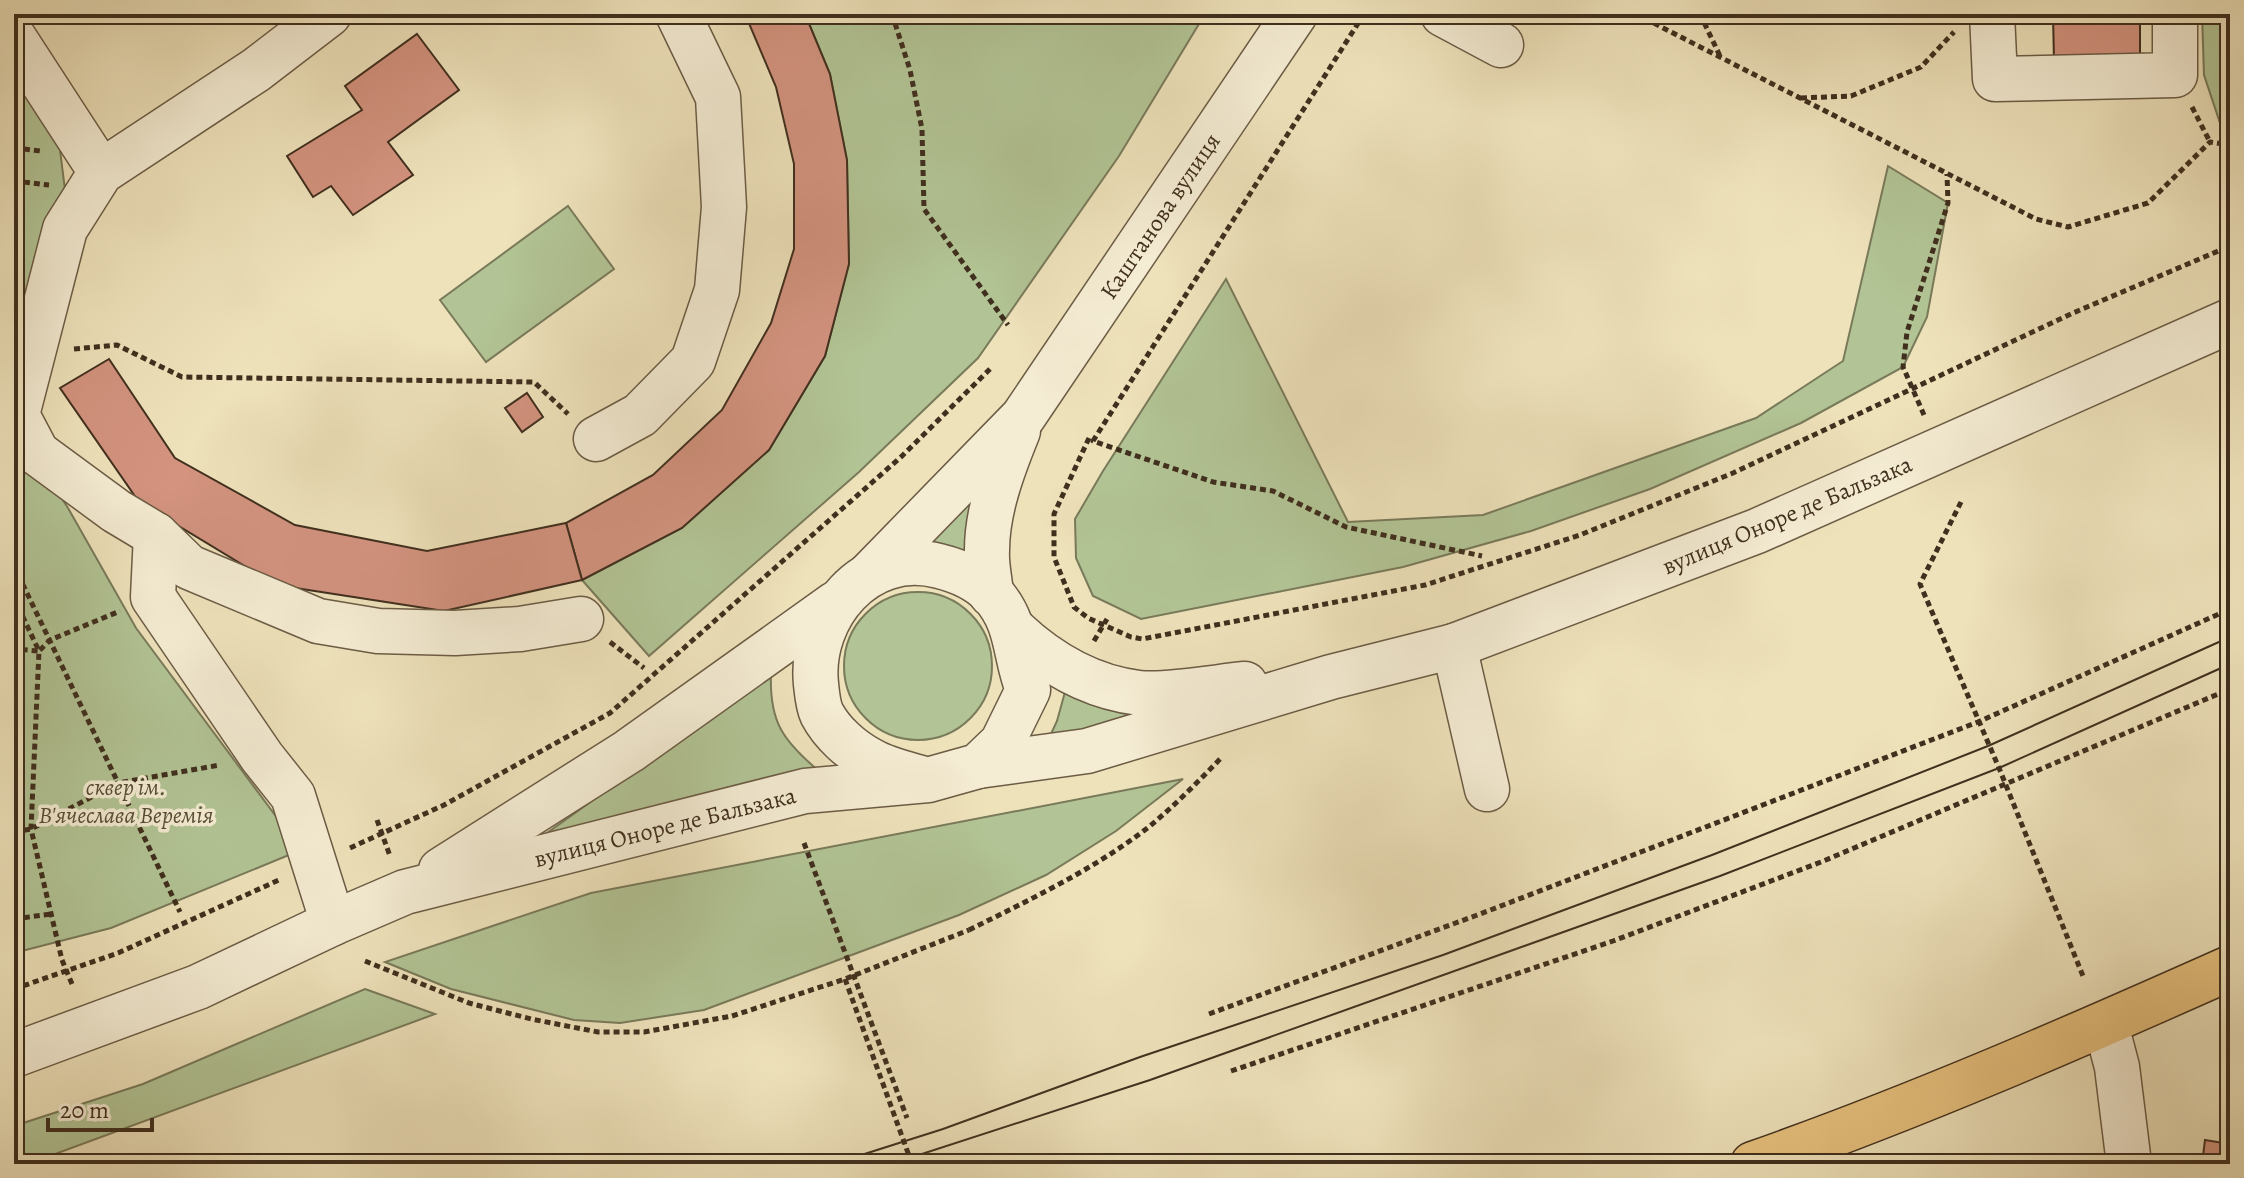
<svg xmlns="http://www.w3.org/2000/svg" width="2244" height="1178" font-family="Alegreya,serif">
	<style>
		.green { fill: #b2c495; stroke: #797a5a; stroke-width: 2 }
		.building { fill: #d3937f; stroke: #402f1e; stroke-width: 2 }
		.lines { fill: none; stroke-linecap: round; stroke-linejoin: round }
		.minor-casing { stroke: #6c5c45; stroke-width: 47 }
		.major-casing { stroke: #402f1e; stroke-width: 47 }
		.path { stroke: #402f1e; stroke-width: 5; stroke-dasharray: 6 4; stroke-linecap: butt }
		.minor { stroke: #f4ecd3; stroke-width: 44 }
		.major { stroke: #e7c17e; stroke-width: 44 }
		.tram { stroke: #402f1e; stroke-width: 2 }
		.path-bridge { stroke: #402f1e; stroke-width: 5; stroke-dasharray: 6 4; stroke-linecap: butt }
		.labels { text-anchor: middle; stroke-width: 7; stroke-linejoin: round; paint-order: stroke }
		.street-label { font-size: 24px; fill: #402f1e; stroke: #f4ecd3 }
		.park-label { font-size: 24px; font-style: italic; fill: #574d36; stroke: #f4ecd3 }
	</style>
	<rect width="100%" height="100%" fill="#eee2bb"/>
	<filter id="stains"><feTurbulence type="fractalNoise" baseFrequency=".0025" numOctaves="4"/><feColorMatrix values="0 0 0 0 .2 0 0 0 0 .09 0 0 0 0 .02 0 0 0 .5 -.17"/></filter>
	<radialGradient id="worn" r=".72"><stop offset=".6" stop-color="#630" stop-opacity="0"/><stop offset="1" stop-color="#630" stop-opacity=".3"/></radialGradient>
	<!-- green -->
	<g class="green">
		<polygon points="805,14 1205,14 1119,156 978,358 859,472 649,656 582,580 682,528 769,450 825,356 849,264 847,160 830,74"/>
		<polygon points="2202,14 2230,14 2230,134 2223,132 2204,75"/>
		<polygon points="14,65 58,134 66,198 14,397"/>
		<polygon points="1888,166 1948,203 1927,317 1903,367 1801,423 1650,489 1531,531 1403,567 1141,619 1093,596 1076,558 1075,519 1103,471 1226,279 1348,522 1483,515 1756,418 1843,361"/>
		<polygon points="568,206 614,269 486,362 440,300"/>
		<polygon points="14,425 68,508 136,628 301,850 111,928 14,953 14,701 20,648 14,635"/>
		<polygon points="984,478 969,555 919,546"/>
		<circle cx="918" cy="666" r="74"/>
		<path d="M771 673C769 722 783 741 820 772L547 833Z"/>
		<polygon points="1065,692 1195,706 1044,749 1057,721"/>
		<polygon points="1183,779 1116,831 1046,875 959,915 704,1010 620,1023 574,1020 451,989 385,962 591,893"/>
		<polygon points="365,989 435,1014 28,1164 14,1164 14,1126 143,1084"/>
	</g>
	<!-- building -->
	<g class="building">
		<polygon points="805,14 830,74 847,160 849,264 825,356 769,450 682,528 582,580 566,523 653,475 722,410 771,323 794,249 794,164 776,87 745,14"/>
		<polygon points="2053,14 2140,14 2140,61 2054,61"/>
		<polygon points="417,34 459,90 388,142 413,175 353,215 331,186 313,197 287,156 362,110 345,86"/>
		<polygon points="109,359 175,458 295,525 427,551 566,523 582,580 444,611 276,585 139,502 60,388"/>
		<polygon points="527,393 543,417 522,432 505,408"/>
		<polygon points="2205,1140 2230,1144 2230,1164 2202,1164"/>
	</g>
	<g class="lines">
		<!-- minor casing -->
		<g class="minor-casing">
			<g id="minor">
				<polyline points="329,14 256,70 101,172 65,229 17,415 37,453 116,511 156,535 189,567 318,621 378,631 455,633 520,629 581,619"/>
				<polyline points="1443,14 1501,45"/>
				<polyline points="1992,14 1995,79 2175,75 2175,14"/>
				<polyline points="14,38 101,172"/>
				<polyline points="596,439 640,415 693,361 717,290 724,207 718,97 678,14"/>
				<polyline points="156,535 153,597 262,757 293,796 333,923"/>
				<polyline points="870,574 1023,417 1295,14"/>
				<path d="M991 594C990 580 986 565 987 550 987 510 1003 468 1018 431"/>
				<path d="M1014 630C1049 663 1090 687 1139 693 1167 696 1215 687 1245 684"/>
				<polyline points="1454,646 1487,789"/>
				<polyline points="978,766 1087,751 1331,677 1454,646 1757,531 2230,321"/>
				<polyline points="441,870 629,751 835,604"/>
				<polyline points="2106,1025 2117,1067 2129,1164"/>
				<path d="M14 1055 198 987 333 923 405 892 805 791 928 780 978 766 1002 743 1028 690C1014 655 1019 624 992 594 978 579 959 571 939 566 866 547 809 617 816 684 817 694 818 706 822 714 832 733 851 750 870 760 887 770 908 774 928 780"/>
			</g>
		</g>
		<!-- major casing -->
		<g class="major-casing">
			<path id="major" d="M1753 1164C1915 1107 2073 1038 2230 968"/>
		</g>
		<!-- path -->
		<g class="path">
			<polyline points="892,14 910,70 922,129 924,209 1008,325"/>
			<polyline points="1364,14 1093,441 1213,482 1273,491 1346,527 1482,556"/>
			<polyline points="1636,14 2036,219 2068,227 2148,203 2210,142 2230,145"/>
			<polyline points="1700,14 1720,56"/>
			<polyline points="1801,98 1851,96 1921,67 1954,32"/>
			<polyline points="2192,107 2210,142"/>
			<polyline points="14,148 41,151"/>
			<polyline points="14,181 49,185"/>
			<polyline points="74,349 117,345 182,377 534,382 568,414"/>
			<polyline points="1924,415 1903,367 1907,332 1948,203 1947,174"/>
			<polyline points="1089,438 1054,514 1054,557 1074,607 1088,618 1131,637 1142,639 1425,585 1580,535 1733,473 2073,313 2230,246"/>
			<polyline points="1961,502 1920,584 1999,768 2083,976"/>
			<polyline points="14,566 180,912"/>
			<polyline points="14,598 39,651 14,649"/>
			<polyline points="1094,641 1107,619"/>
			<polyline points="610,642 644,668"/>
			<polyline points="377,820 390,856"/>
			<polyline points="14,832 31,829 118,783 220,765"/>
			<polyline points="804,843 907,1118"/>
			<polyline points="350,848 444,805 610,713 901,457 990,369"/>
			<polyline points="14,919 51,914"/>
			<path d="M969 930C1031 899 1095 869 1150 826 1175 805 1198 782 1221 758"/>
			<polyline points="365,961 469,1003 531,1019 598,1032 644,1032 732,1016"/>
			<polyline points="72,984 62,960 31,829 39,651 50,640 120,611"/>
			<polyline points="14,989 118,953 279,880"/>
			<polyline points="1209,1014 1480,914 1978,722 2230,609"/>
			<polyline points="1231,1071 1613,941 1821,862 2230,689"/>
		</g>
		<!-- minor -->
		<use href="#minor" class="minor"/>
		<!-- major -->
		<use href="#major" class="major"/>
		<!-- tram -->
		<g class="tram">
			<polyline points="833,1164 943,1129 1140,1057 1443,955 1712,855 1988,746 2230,637"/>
			<polyline points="891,1164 1150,1080 1720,876 1999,768 2230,664"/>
		</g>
		<!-- path-bridge -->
		<g class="path-bridge">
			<polyline points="845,979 912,1164"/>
			<polyline points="732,1016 845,979 969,930"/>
		</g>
	</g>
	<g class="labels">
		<!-- street labels -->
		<g class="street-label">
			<text transform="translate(1160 216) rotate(-56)" y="8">Каштанова вулиця</text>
			<text transform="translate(1787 515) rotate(-23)" y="8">вулиця Оноре де Бальзака</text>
			<text transform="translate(665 827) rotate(-14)" y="8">вулиця Оноре де Бальзака</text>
		</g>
		<!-- park labels -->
		<g class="park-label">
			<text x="126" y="795">сквер ім.<tspan x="126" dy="28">В'ячеслава Веремія</tspan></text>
		</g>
	</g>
	<!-- margin -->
	<rect width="2244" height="1178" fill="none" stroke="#eee2bb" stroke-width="48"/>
	<rect x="16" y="16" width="2212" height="1146" fill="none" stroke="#402f1e" stroke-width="4"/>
	<rect x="24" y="24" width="2196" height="1130" fill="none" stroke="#402f1e" stroke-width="2"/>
	<!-- scale -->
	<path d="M48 1118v12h104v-12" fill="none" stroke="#402f1e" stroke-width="4"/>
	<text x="60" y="1118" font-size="24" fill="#402f1e" stroke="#f4ecd3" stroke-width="6" paint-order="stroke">20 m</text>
	<rect width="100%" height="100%" filter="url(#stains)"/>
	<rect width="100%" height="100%" fill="url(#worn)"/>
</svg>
